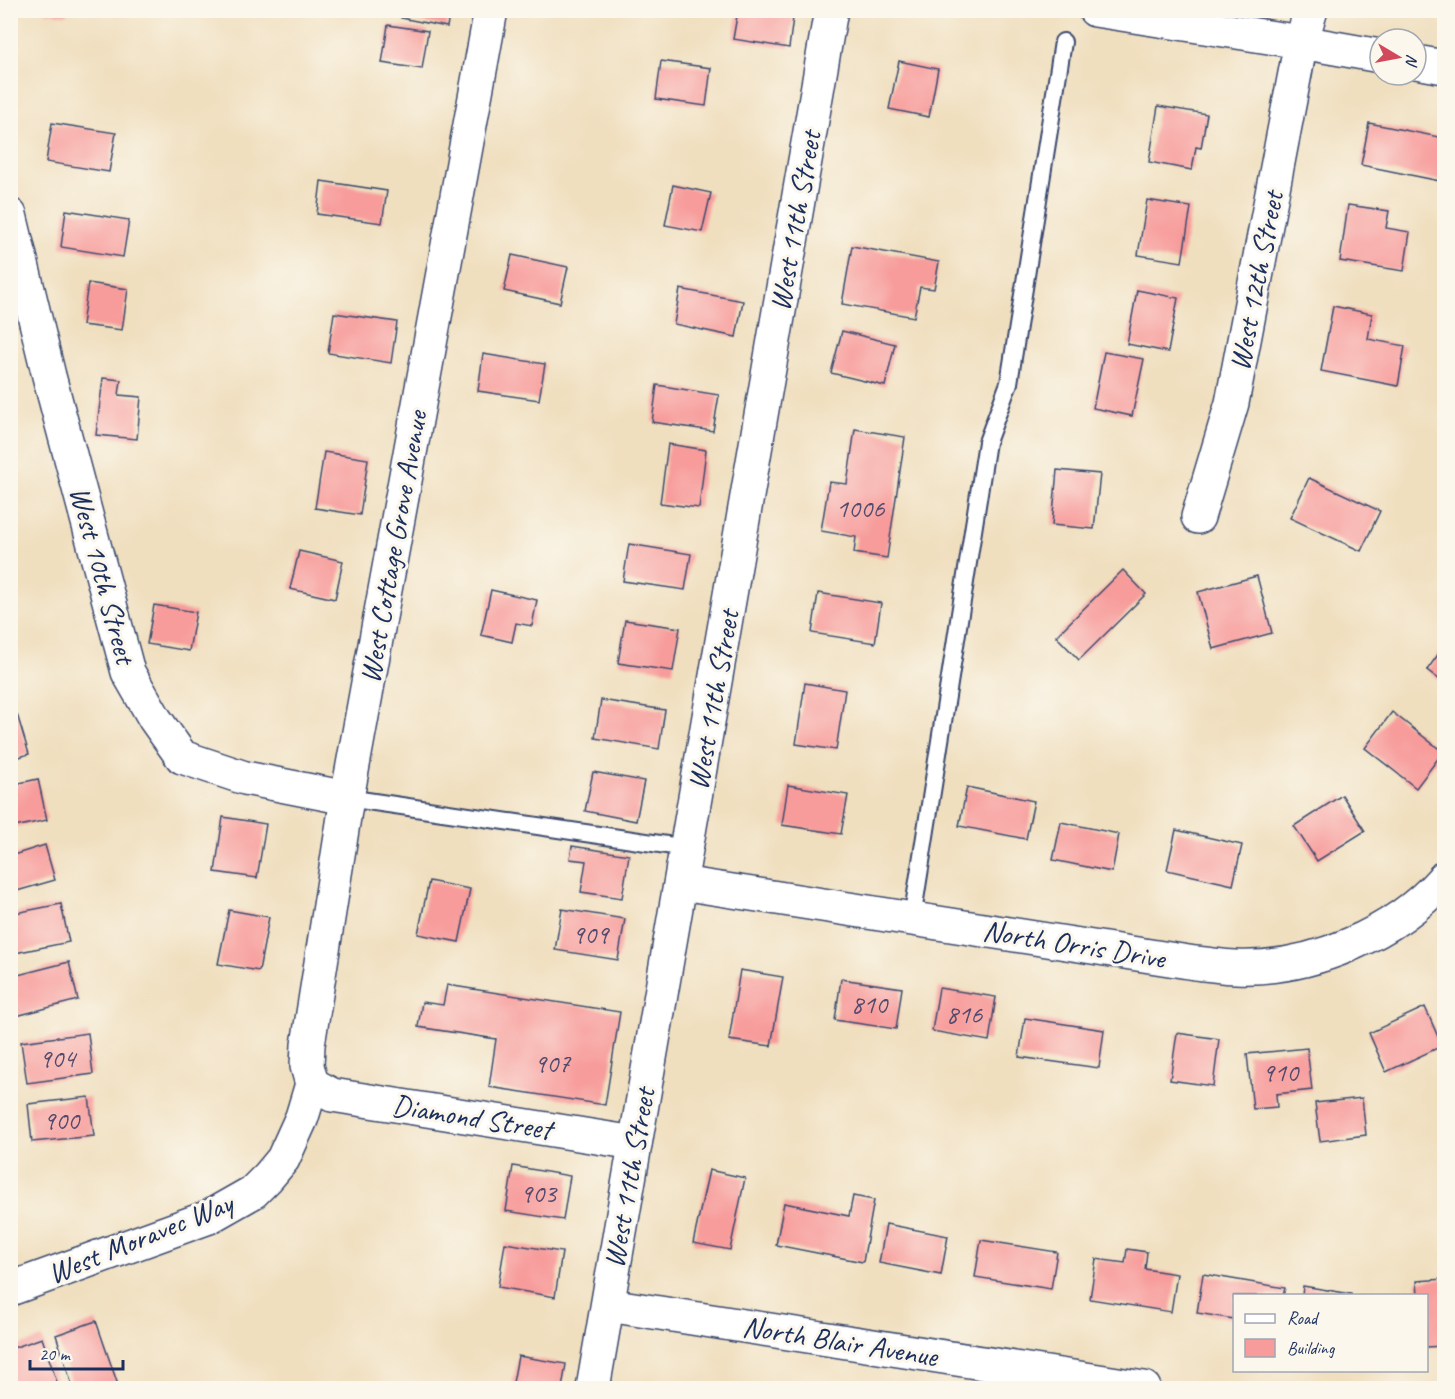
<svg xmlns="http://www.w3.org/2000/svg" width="1455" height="1399" font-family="Caveat,sans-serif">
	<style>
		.building { fill: #f79c9b }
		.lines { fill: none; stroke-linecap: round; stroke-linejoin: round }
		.service-casing { stroke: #3b496d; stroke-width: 20 }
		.minor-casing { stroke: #3b496d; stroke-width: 36 }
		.tertiary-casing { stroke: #3b496d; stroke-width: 36 }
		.service { stroke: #fff; stroke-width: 16 }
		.minor { stroke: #fff; stroke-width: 33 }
		.tertiary { stroke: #fff; stroke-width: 33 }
		.labels { text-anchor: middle; stroke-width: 6; stroke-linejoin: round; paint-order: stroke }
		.number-label { font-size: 27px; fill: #524a6d }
		.street-label { font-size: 30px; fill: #1b2f5e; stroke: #fbf7ec }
	</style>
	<rect width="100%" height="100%" fill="#fbf7ec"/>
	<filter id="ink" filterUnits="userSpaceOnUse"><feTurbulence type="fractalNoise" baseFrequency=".0167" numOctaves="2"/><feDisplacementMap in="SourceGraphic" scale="12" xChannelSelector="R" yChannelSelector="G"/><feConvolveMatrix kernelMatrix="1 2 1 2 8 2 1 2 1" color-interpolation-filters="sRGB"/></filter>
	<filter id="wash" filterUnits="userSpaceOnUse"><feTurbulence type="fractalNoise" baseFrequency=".008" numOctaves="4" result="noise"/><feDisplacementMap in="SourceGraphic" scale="24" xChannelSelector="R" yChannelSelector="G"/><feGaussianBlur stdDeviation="1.35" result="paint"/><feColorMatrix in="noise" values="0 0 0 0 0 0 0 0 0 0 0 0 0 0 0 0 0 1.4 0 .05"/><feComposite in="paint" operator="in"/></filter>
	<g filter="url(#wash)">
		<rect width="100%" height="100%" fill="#f0dfbf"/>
		<g id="blocks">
			<!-- building -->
			<g class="building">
				<polygon points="46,10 68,10 67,15 46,12"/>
				<polygon points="403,10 450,10 447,27 401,18"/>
				<polygon points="738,10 794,10 789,48 733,39"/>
				<polygon points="388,25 428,31 422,69 382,63"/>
				<polygon points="661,61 711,68 706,106 656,99"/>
				<polygon points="899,61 938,69 929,117 889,109"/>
				<polygon points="1158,106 1207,114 1201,148 1196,147 1192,170 1149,162"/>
				<polygon points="52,123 116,133 109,172 46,162"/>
				<polygon points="1369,123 1444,138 1444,159 1440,181 1361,165"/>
				<polygon points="321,181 387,191 382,223 317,214"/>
				<polygon points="673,185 711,193 702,232 665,225"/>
				<polygon points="1147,200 1191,207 1182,262 1138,255"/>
				<polygon points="1348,205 1389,211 1386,228 1410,232 1404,271 1340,261"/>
				<polygon points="66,210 129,220 123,257 61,247"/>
				<polygon points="852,246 939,262 934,289 920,287 914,317 842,304"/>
				<polygon points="512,255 568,267 560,303 504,291"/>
				<polygon points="88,283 128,289 122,330 82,325"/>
				<polygon points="680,289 743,301 736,337 674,324"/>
				<polygon points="1137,290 1178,298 1168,352 1127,344"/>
				<polygon points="1333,306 1372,314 1368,339 1405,346 1398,386 1321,371"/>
				<polygon points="334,313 397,322 391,363 328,353"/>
				<polygon points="842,331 895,344 885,386 831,373"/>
				<polygon points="1104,352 1144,359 1132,416 1093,408"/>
				<polygon points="483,354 545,364 539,400 478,391"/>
				<polygon points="103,378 121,380 119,395 141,397 137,439 96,435"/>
				<polygon points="657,385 719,395 713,431 652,422"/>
				<polygon points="855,429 905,437 887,558 854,553 856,537 821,531 829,482 847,484"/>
				<polygon points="668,444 706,450 699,508 660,503"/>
				<polygon points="324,452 368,459 360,515 315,508"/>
				<polygon points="1057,470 1100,474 1094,529 1052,525"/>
				<polygon points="1309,478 1380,511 1361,551 1290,518"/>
				<polygon points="629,544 691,554 685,590 623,581"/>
				<polygon points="299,551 343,561 335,599 290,589"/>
				<polygon points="1123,570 1146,594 1079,660 1056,636"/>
				<polygon points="1257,576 1272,633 1213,649 1198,592"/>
				<polygon points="491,590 537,600 532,626 516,623 512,642 481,635"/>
				<polygon points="818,593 881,603 875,643 812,633"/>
				<polygon points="154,605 196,612 189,651 147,644"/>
				<polygon points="625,620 680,628 673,671 618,663"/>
				<polygon points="1442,649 1444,651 1444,683 1427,670"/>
				<polygon points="805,683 845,690 836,750 796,744"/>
				<polygon points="601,700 665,710 659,749 595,738"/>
				<polygon points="1392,712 1443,752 1416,788 1365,748"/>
				<polygon points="17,714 29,754 10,760 10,716"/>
				<polygon points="593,772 644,781 636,821 585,811"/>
				<polygon points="38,779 47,820 10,828 10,785"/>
				<polygon points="788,785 848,795 841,834 782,825"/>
				<polygon points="967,787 1034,801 1026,839 959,826"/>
				<polygon points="1342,795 1365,831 1317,861 1294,826"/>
				<polygon points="223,817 266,824 257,878 215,872"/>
				<polygon points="1061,822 1119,834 1112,872 1053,860"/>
				<polygon points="1176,830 1242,845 1233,885 1167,870"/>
				<polygon points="45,845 55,880 10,893 10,856"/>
				<polygon points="572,846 629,855 622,898 581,892 586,861 570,859"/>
				<polygon points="429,881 470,889 459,942 418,934"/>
				<polygon points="61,904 69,942 10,954 10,914"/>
				<polygon points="562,909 625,919 618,960 555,950"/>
				<polygon points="229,910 269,917 259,971 218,964"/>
				<polygon points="69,962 78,1000 16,1016 10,993 10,977"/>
				<polygon points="740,970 783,977 771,1046 729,1040"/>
				<polygon points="841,979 902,988 896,1029 835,1020"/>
				<polygon points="447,985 620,1012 605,1105 489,1087 496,1039 418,1027 422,1002 443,1005"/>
				<polygon points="939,988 996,997 989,1041 932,1031"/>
				<polygon points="1425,1007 1442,1046 1386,1072 1369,1033"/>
				<polygon points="1025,1018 1104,1030 1099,1068 1019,1057"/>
				<polygon points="88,1033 93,1074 27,1083 21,1042"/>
				<polygon points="1177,1033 1219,1039 1213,1086 1170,1080"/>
				<polygon points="1307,1048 1312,1090 1276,1094 1277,1107 1253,1109 1247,1054"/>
				<polygon points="89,1097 94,1136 32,1142 28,1104"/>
				<polygon points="1362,1098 1366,1135 1320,1141 1315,1103"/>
				<polygon points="513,1166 570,1176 563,1220 506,1211"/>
				<polygon points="709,1170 745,1178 730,1250 693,1243"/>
				<polygon points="853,1196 874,1200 863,1262 776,1245 784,1203 849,1216"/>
				<polygon points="886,1224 948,1236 941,1275 879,1263"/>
				<polygon points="981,1240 1057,1252 1051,1289 975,1277"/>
				<polygon points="505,1243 562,1252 555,1297 498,1287"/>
				<polygon points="1127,1249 1147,1252 1145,1269 1177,1274 1171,1312 1090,1299 1096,1259 1125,1263"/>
				<polygon points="1203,1274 1285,1288 1283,1296 1234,1296 1234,1319 1197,1313"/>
				<polygon points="1444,1279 1444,1346 1426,1347 1426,1296 1418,1296 1417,1281"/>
				<polygon points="1303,1286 1351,1294 1351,1296 1302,1296"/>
				<polygon points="96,1321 118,1385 107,1388 73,1388 56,1335"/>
				<polygon points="42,1338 59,1388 14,1388 10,1379 10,1349"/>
				<polygon points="518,1356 566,1364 562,1388 512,1388"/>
			</g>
		</g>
	</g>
	<g filter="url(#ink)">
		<use href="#blocks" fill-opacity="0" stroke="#3b496d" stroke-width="1.5"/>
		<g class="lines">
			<!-- service casing -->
			<g class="service-casing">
				<g id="service">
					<polyline points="347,798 687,848"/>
					<polyline points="912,919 987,442 1009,383 1063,42"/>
				</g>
			</g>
			<!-- minor casing -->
			<g class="minor-casing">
				<g id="minor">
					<polyline points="10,215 49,376 128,672 155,719 182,757 245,778 347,798"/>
					<polyline points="1198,517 1232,403 1301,42 1311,10"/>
					<path d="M681 883 1195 963C1209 964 1223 967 1236 967 1311 970 1395 934 1444 878"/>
					<polyline points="312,1084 307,1066 308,1045 347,798 491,10"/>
					<polyline points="312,1084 332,1095 635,1143"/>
					<polyline points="10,1289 209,1217 253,1192 268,1177 283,1159 302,1117 312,1084"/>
					<polyline points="608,1305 1144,1388"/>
				</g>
			</g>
			<!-- tertiary casing -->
			<g class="tertiary-casing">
				<g id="tertiary">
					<polyline points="1095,10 1301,42 1380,56"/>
					<polyline points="1416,62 1444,67"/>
					<polyline points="593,1388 831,10"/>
				</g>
			</g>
			<!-- service -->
			<use href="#service" class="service"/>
			<!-- minor -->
			<use href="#minor" class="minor"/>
			<!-- tertiary -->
			<use href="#tertiary" class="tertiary"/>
		</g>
	</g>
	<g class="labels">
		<!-- number labels -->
		<g class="number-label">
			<text x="860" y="517">1006</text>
			<text x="590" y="943">909</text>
			<text x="869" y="1013">810</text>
			<text x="964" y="1023">816</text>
			<text x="57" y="1067">904</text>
			<text x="552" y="1072">907</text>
			<text x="1280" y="1081">910</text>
			<text x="61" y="1129">900</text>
			<text x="538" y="1202">903</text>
		</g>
		<!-- street labels -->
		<g class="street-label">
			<text transform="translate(795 221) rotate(-80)" y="10">West 11th Street</text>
			<text transform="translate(1256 281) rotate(-79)" y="10">West 12th Street</text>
			<text transform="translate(393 547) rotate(-80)" y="10">West Cottage Grove Avenue</text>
			<text transform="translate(103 575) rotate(75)" y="10">West 10th Street</text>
			<text transform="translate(713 700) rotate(-80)" y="10">West 11th Street</text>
			<text transform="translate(1074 944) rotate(9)" y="10">North Orris Drive</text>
			<text transform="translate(472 1117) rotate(9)" y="10">Diamond Street</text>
			<text transform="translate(629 1178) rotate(-80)" y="10">West 11th Street</text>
			<text transform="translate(140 1238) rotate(-22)" y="10">West Moravec Way</text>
			<text transform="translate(840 1341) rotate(9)" y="10">North Blair Avenue</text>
		</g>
	</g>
	<!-- margin -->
	<rect width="1455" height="1399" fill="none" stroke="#fbf7ec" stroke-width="36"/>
	<!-- legend -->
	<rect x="1233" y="1294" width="195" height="78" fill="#fbf7ec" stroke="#a1a7b3" stroke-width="1.5"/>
	<rect x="1245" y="1314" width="30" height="9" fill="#ffffff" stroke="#a1a7b3" stroke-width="1.5"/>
	<text x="1287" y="1324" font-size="18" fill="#1b2f5e">Road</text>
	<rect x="1245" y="1339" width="30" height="18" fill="#f79c9b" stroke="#a1a7b3" stroke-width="1.5"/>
	<text x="1287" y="1354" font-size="18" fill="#1b2f5e">Building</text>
	<!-- north arrow -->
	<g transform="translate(1398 57) rotate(100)"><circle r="28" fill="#fbf7ec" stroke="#a1a7b3" stroke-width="1.5"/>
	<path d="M0-4.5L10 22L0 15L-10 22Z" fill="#d1495b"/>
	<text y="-9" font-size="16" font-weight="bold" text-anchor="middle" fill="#1b2f5e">N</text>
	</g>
	<!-- scale -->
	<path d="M30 1360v9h93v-9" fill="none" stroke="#1b2f5e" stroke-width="3"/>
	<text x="39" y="1360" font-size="18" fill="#1b2f5e" stroke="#fbf7ec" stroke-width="4.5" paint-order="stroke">20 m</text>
</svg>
